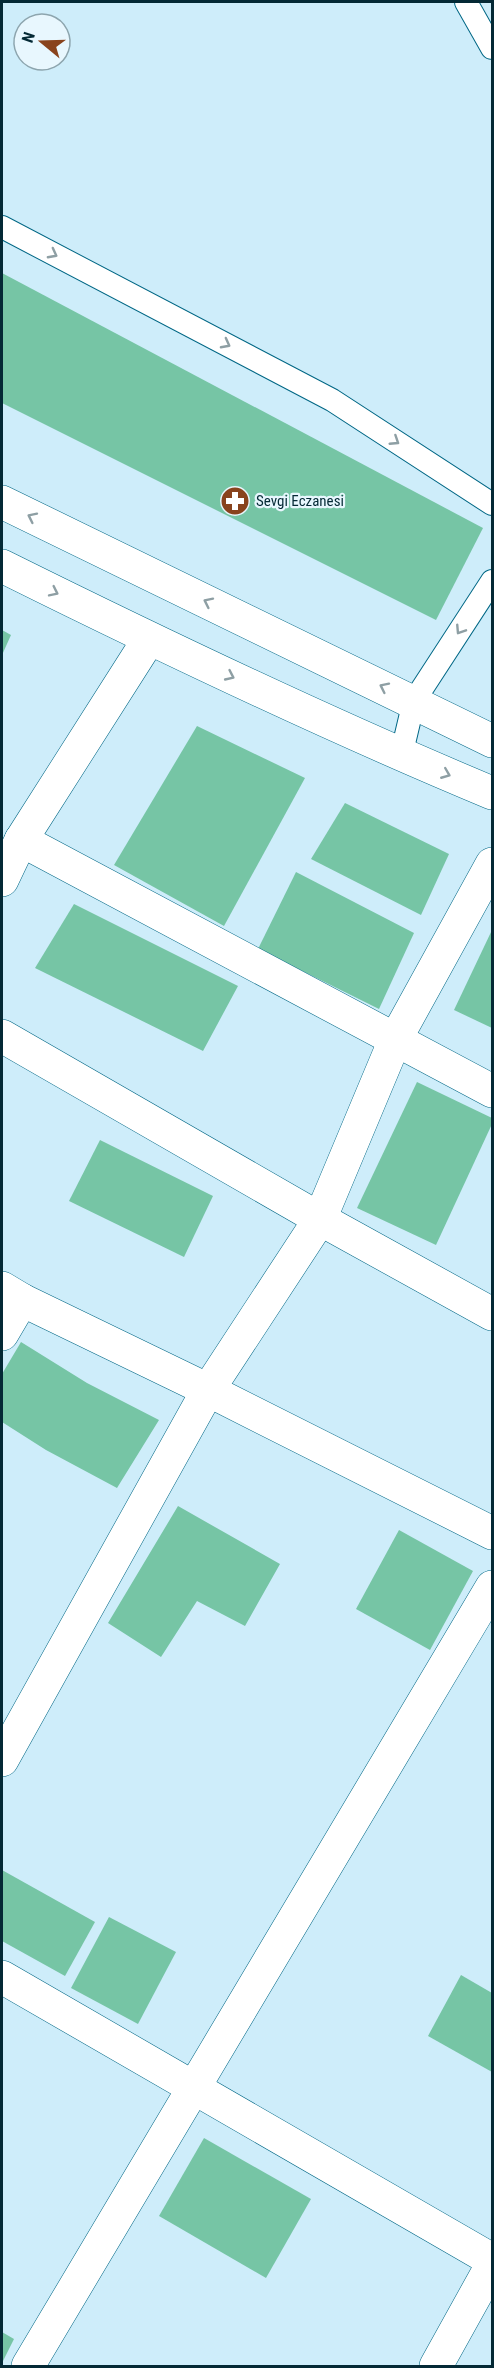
<svg xmlns="http://www.w3.org/2000/svg" width="494" height="2368" font-family="'Roboto Condensed',sans-serif">
	<style>
		.building { fill: #76c5a5 }
		.lines { fill: none; stroke-linecap: round; stroke-linejoin: round }
		.service-casing { stroke: #006785; stroke-width: 24 }
		.minor-casing { stroke: #006785; stroke-width: 34 }
		.tertiary-casing { stroke: #006785; stroke-width: 34 }
		.secondary-casing { stroke: #006785; stroke-width: 34 }
		.service { stroke: #fff; stroke-width: 22 }
		.minor { stroke: #fff; stroke-width: 33 }
		.tertiary { stroke: #fff; stroke-width: 33 }
		.secondary { stroke: #fff; stroke-width: 33 }
		.oneway { stroke: #8e9fa4 }
		.labels { text-anchor: middle; stroke-width: 4.5; stroke-linejoin: round; paint-order: stroke }
		.poi-label { font-size: 15px; fill: #042935; stroke: #e8f7fe; text-anchor: start }
	</style>
	<rect width="100%" height="100%" fill="#ceedfa"/>
	<!-- building -->
	<g class="building">
		<polygon points="2,273 483,528 436,620 2,403"/>
		<polygon points="2,630 11,635 2,655"/>
		<polygon points="197,726 305,778 224,926 114,865"/>
		<polygon points="345,803 449,854 421,915 311,859"/>
		<polygon points="296,872 414,933 379,1009 258,949"/>
		<polygon points="74,904 238,986 203,1051 35,968"/>
		<polygon points="492,930 492,1028 454,1010"/>
		<polygon points="417,1082 492,1118 492,1124 436,1245 357,1208"/>
		<polygon points="100,1140 213,1196 184,1257 69,1201"/>
		<polygon points="21,1342 87,1383 159,1420 117,1488 46,1450 2,1422 2,1374"/>
		<polygon points="178,1506 280,1564 245,1626 197,1601 161,1657 108,1623"/>
		<polygon points="399,1530 473,1571 430,1650 356,1609"/>
		<polygon points="2,1870 95,1922 65,1976 2,1941"/>
		<polygon points="109,1917 176,1952 138,2024 71,1988"/>
		<polygon points="461,1975 492,1993 492,2072 428,2036"/>
		<polygon points="204,2138 311,2199 266,2278 159,2216"/>
		<polygon points="2,2332 14,2339 2,2363"/>
	</g>
	<g class="lines">
		<!-- service casing -->
		<g class="service-casing">
			<g id="service">
				<polyline points="466,2 492,48"/>
				<polyline points="2,227 332,400 492,504"/>
				<polyline points="401,756 414,701 492,581"/>
			</g>
		</g>
		<!-- minor casing -->
		<g class="minor-casing">
			<g id="minor">
				<polyline points="21,840 492,1091"/>
				<polyline points="2,1036 320,1219 492,1314"/>
				<polyline points="2,1288 22,1300 208,1390 492,1533"/>
				<polyline points="2,1334 22,1300"/>
				<polyline points="2,1760 208,1390 320,1219 395,1040 492,864"/>
				<polyline points="28,2366 492,1587"/>
			</g>
		</g>
		<!-- tertiary casing -->
		<g class="tertiary-casing">
			<g id="tertiary">
				<polyline points="2,880 21,840 149,639"/>
				<polyline points="2,1977 492,2260"/>
				<polyline points="436,2366 492,2265"/>
			</g>
		</g>
		<!-- secondary casing -->
		<g class="secondary-casing">
			<g id="secondary">
				<polyline points="2,502 492,741"/>
				<path d="M2 566C163 646 326 724 492 793"/>
			</g>
		</g>
		<!-- service -->
		<use href="#service" class="service"/>
		<!-- minor -->
		<use href="#minor" class="minor"/>
		<!-- tertiary -->
		<use href="#tertiary" class="tertiary"/>
		<!-- secondary -->
		<use href="#secondary" class="secondary"/>
	</g>
	<!-- one-way arrows -->
	<defs><path id="oneway-chevron" d="M-2-3.5L2.5 0L-2 3.5" fill="none" stroke-width="1.6" stroke-linecap="round" stroke-linejoin="round" transform="scale(1.5)"/></defs>
	<g class="oneway">
		<use href="#oneway-chevron" transform="translate(53 254) rotate(28)"/>
		<use href="#oneway-chevron" transform="translate(226 344) rotate(28)"/>
		<use href="#oneway-chevron" transform="translate(395 441) rotate(33)"/>
		<use href="#oneway-chevron" transform="translate(32 517) rotate(-154)"/>
		<use href="#oneway-chevron" transform="translate(54 592) rotate(26)"/>
		<use href="#oneway-chevron" transform="translate(208 602) rotate(-154)"/>
		<use href="#oneway-chevron" transform="translate(460 630) rotate(123)"/>
		<use href="#oneway-chevron" transform="translate(230 676) rotate(25)"/>
		<use href="#oneway-chevron" transform="translate(384 687) rotate(-154)"/>
		<use href="#oneway-chevron" transform="translate(446 774) rotate(22)"/>
	</g>
	<!-- icons -->
	<defs>
		<g id="pharmacy-disc" transform="scale(1.5)"><circle r="9.5" fill="#89431d" stroke="#e8f7fe"/><path d="M-2-6h4v4h4v4h-4v4h-4v-4h-4v-4h4Z" fill="#fff"/></g>
	</defs>
	<g fill-rule="evenodd">
		<use href="#pharmacy-disc" x="235" y="501"/>
	</g>
	<g class="labels">
		<!-- poi labels -->
		<g class="poi-label">
			<text x="256" y="506">Sevgi Eczanesi</text>
		</g>
	</g>
	<!-- border -->
	<rect width="494" height="2368" fill="none" stroke="#042935" stroke-width="6"/>
	<!-- north arrow -->
	<g transform="translate(42 42) rotate(289)"><circle r="28" fill="#e8f7fe" stroke="#8da5ae" stroke-width="1.5"/>
	<path d="M0-4.5L10 22L0 15L-10 22Z" fill="#89431d"/>
	<text y="-9" font-size="16" font-weight="bold" text-anchor="middle" fill="#042935">N</text>
	</g>
</svg>
